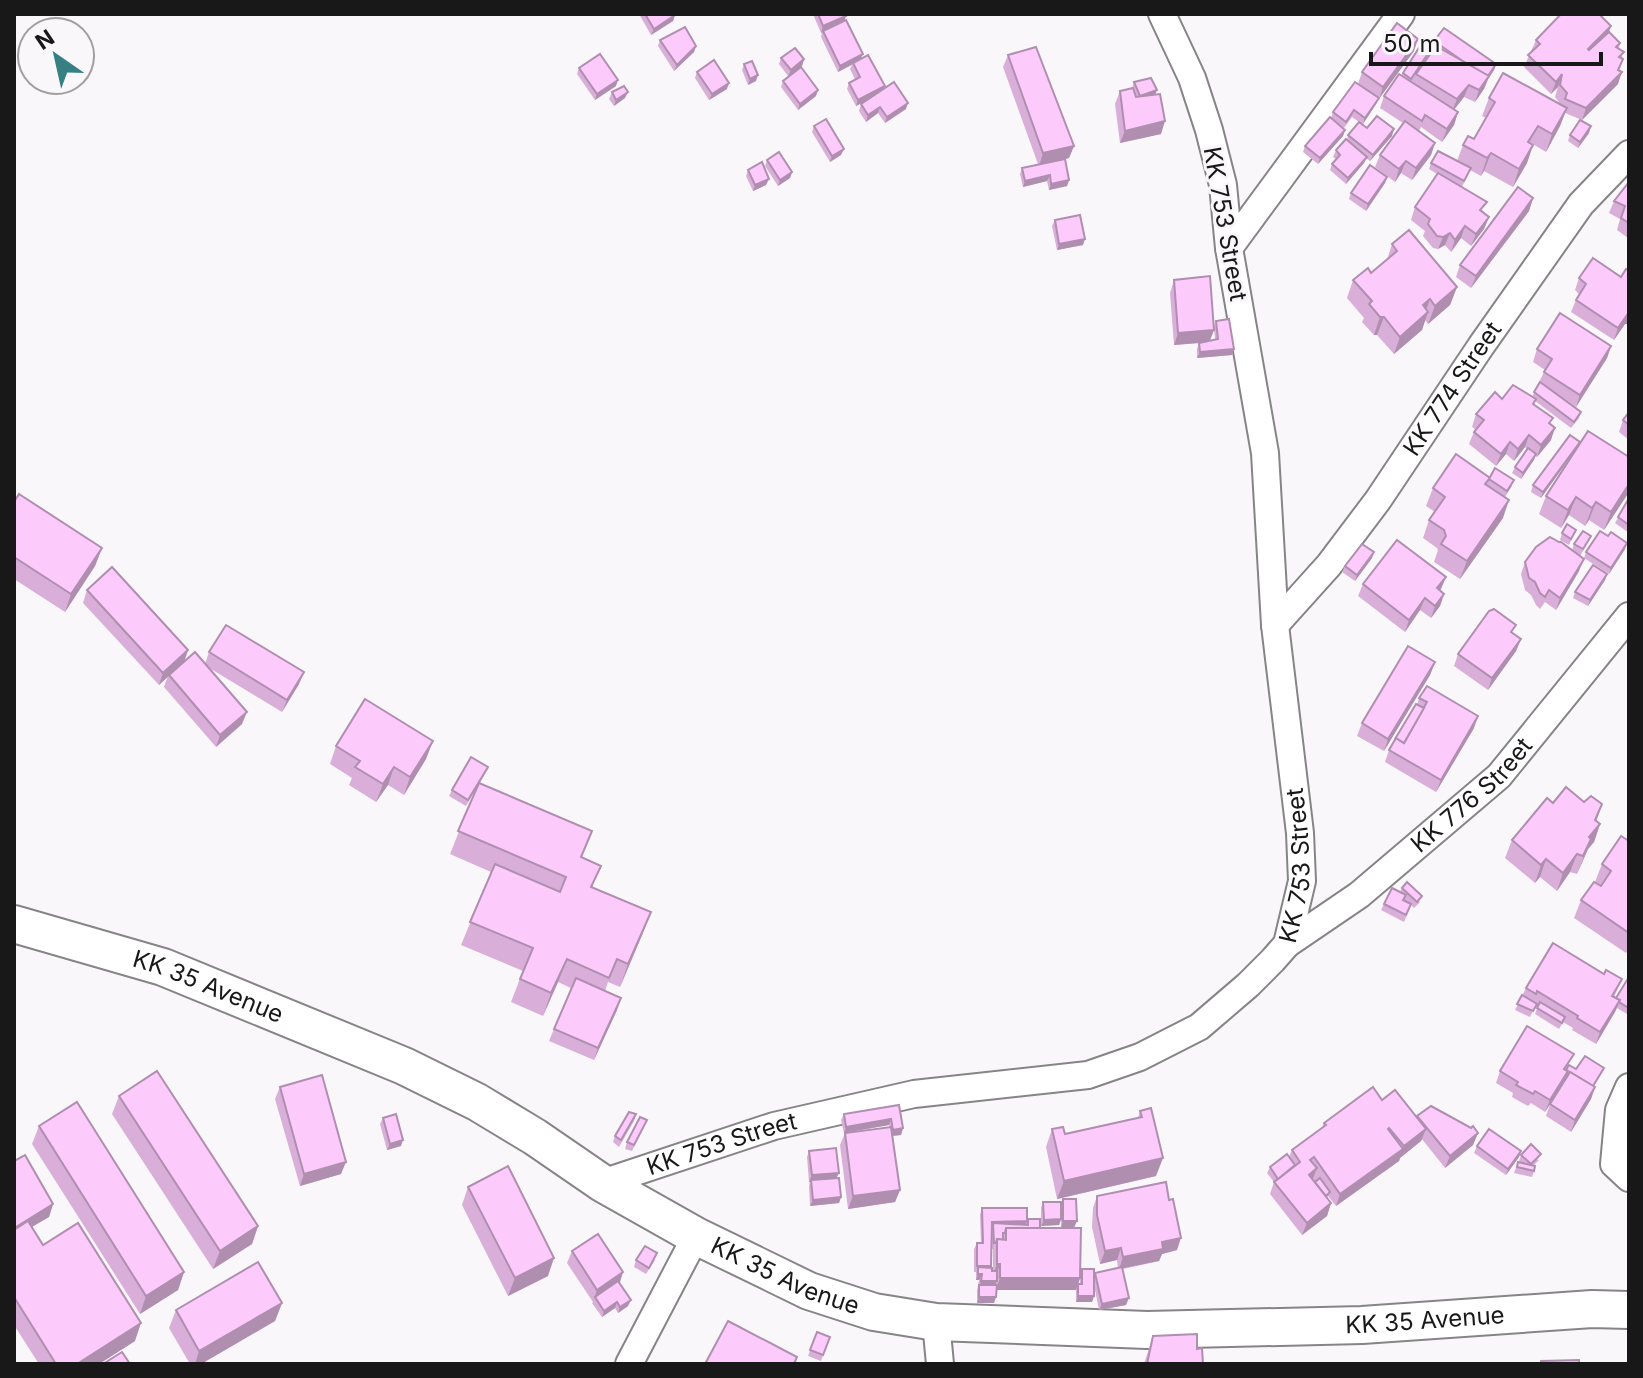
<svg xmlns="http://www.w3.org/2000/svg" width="1643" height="1378" font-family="Inter,sans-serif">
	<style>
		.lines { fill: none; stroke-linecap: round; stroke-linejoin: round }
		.minor-casing { stroke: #868487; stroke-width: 30 }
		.secondary-casing { stroke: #868487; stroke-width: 40 }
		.minor { stroke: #fff; stroke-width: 26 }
		.secondary { stroke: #fff; stroke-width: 36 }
		.wall { fill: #d9afd9; fill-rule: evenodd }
		.shaded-wall { fill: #b08eb0 }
		.building { fill: #fccbfc; stroke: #b08eb0; stroke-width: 2 }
		.labels { text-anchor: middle; stroke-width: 6; stroke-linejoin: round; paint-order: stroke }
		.street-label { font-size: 24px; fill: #191819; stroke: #faf7fa }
	</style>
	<rect width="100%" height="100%" fill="#faf7fa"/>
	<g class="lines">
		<!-- minor casing -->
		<g class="minor-casing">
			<g id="minor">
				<polyline points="1229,248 1401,14"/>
				<path id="s1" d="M1275 625 1329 565 1378 500 1481 346 1581 204 1629 154"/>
				<path id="s2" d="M1287 944 1359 895 1499 776 1629 616"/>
				<polyline points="1629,1087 1619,1110 1614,1164 1629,1178"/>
				<path id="s3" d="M602 1183 774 1126 914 1094 1088 1075 1140 1057 1199 1027 1248 985 1273 960 1287 944 1302 881 1300 833 1275 625 1265 453 1229 248 1223 185 1209 130 1192 78 1162 14"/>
				<polyline points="936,1322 940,1364"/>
				<polyline points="629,1364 696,1236"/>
			</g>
		</g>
		<!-- secondary casing -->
		<g class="secondary-casing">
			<g id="secondary">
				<path id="s4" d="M14 924 163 967 404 1066 477 1102 535 1137 602 1183 696 1236 809 1291 874 1312 936 1322 1147 1330 1362 1325 1592 1309 1629 1310"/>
			</g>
		</g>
		<!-- minor -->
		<use href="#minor" class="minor"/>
		<!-- secondary -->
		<use href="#secondary" class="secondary"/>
	</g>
	<!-- wall -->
	<g class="wall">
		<polygon points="639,14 675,14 673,21 651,35"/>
		<polygon points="813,14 845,14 845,20 861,58 885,86 884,89 906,109 885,123 878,113 866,122 859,111 861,104 869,99 856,106 847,89 849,83 855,79 850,69 852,65 838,72 821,37 822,32 821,33"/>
		<polygon points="1609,32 1620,43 1619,48 1623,59 1619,71 1618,84 1582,120 1565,113 1560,126 1546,152 1531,143 1533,145 1527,163 1513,187 1484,171 1481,176 1470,170 1462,187 1451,181 1489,217 1484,229 1471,246 1461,238 1451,252 1445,245 1438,249 1433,248 1423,236 1425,231 1411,220 1415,207 1437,174 1429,169 1431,163 1457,161 1463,145 1474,139 1486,118 1482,116 1489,98 1562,106 1555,97 1558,87 1551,94 1524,67 1536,40"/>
		<polygon points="660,40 696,46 694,52 674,71 658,46"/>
		<polygon points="1434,41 1496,64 1494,70 1488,79 1484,89 1475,102 1464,97 1454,110 1458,112 1454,125 1442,142 1421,127 1419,131 1435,143 1431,155 1412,180 1401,173 1395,182 1375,167 1380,155 1403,123 1380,108 1384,96 1403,73 1429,55 1421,67 1434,49 1432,47"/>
		<polygon points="1414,51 1378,99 1376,104 1363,124 1367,128 1392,136 1370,161 1366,158 1364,163 1346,184 1330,170 1332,164 1336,159 1333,157 1336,150 1347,140 1348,135 1359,122 1352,117 1344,128 1337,122 1345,130 1343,136 1318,164 1303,152 1305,146 1331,118 1333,112 1358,84 1362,72"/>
		<polygon points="1008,55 1074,146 1069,158 1065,159 1069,180 1067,186 1049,190 1047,181 1023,187 1020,174 1022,168 1038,164 1003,67"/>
		<polygon points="781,58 804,59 802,66 788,76 779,64"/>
		<polygon points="744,64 756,81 748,85 742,70"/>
		<polygon points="579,68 616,86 595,100 577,74"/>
		<polygon points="697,72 727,89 709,100 695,78"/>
		<polygon points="783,81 816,96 798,110 781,87"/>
		<polygon points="1134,82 1155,94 1161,134 1120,143 1115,104 1120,91 1132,88"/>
		<polygon points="612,92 625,98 614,106 609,99"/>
		<polygon points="814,126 841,155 830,162 812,132"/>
		<polygon points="1589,133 1578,148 1568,141 1570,135"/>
		<polygon points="767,160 792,172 790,178 778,186 765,166"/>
		<polygon points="748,170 766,185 753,191 746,176"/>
		<polygon points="1387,177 1385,183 1366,211 1349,199 1351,193"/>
		<polygon points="1629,182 1629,237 1628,238 1617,230 1620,219 1609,213 1614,201"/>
		<polygon points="1533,198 1529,211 1471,288 1456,277 1460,265"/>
		<polygon points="1055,220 1083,245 1057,250 1052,226"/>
		<polygon points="1392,244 1457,287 1450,305 1428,324 1425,320 1422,330 1394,354 1377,335 1374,335 1362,322 1364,318 1347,298 1353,280 1371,273 1387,260"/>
		<polygon points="1629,271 1629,324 1625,324 1614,340 1571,312 1576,300 1579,294 1575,290 1579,278 1621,277"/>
		<polygon points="1174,280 1214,330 1210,341 1215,340 1214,327 1216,321 1232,355 1197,358 1197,349 1199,343 1201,343 1174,345 1170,293"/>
		<polygon points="1611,346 1607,358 1576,407 1564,399 1581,412 1579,418 1571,428 1535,401 1534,404 1551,424 1551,440 1537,457 1535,456 1521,479 1512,473 1515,467 1527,449 1525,447 1514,461 1506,454 1496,466 1469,444 1475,429 1472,427 1476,414 1502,399 1532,397 1545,370 1533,362 1537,349"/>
		<polygon points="1629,412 1629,440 1619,432 1623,420"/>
		<polygon points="1580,442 1578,447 1629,492 1604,530 1589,520 1585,526 1569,515 1561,528 1539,514 1546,496 1574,452 1541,498 1531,492 1533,485"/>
		<polygon points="1489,477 1512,486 1505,497 1503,518 1460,579 1434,562 1438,550 1437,548 1423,538 1429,520 1435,512 1426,506 1433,488"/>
		<polygon points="1629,498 1629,533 1615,523"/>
		<polygon points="14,502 102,548 95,566 65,612 14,579"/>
		<polygon points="1576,530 1569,545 1560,540 1562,533"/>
		<polygon points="1588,542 1580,556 1573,551 1579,571 1556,610 1545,602 1540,609 1536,605 1531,595 1525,590 1521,574 1525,562 1572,550 1574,544"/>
		<polygon points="1625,549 1609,574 1584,558 1586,552"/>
		<polygon points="1374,552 1372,558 1355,581 1342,572 1345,566"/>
		<polygon points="1607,574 1605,580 1588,606 1573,598 1575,592"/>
		<polygon points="1446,577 1440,590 1444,594 1440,606 1431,618 1420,610 1405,632 1358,596 1363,584"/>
		<polygon points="87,590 188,650 184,662 205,664 209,652 299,684 282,712 206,666 242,724 216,747 164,687 168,676 159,685 83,603"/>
		<polygon points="1513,633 1521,639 1516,651 1488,690 1454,666 1458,654"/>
		<polygon points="1435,662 1430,675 1384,751 1357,736 1362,723"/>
		<polygon points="1419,698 1474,728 1436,792 1385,762 1389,750 1417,705"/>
		<polygon points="336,746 426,759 404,795 388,785 376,802 349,785 352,778 330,764"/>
		<polygon points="488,767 480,783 583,858 593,887 651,912 642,935 620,987 608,982 605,991 617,1010 594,1060 549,1041 571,988 558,982 543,1016 511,1002 523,971 461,945 491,872 450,854 476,789 466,806 449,796 452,790"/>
		<polygon points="1584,802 1602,804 1596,820 1600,824 1594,842 1588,849 1577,874 1570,872 1557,891 1540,877 1535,883 1505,858 1512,840 1553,803"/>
		<polygon points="1629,836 1629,948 1626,953 1574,918 1581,900 1595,882 1602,864 1628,840"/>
		<polygon points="1402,888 1420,902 1414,908 1411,905 1404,922 1381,910 1384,904 1400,892"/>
		<polygon points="1604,974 1622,979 1614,997 1616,998 1629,982 1629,1011 1627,1014 1617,1008 1596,1044 1572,1030 1573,1028 1563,1022 1559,1029 1535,1014 1538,1006 1536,1005 1530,1017 1515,1010 1526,988"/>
		<polygon points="1569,1065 1576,1069 1604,1068 1594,1086 1595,1087 1591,1099 1571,1132 1546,1116 1550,1105 1545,1112 1531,1103 1528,1106 1512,1097 1513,1093 1496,1083 1500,1071"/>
		<polygon points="280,1087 341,1174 300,1186 275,1099"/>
		<polygon points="119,1096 258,1226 252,1244 213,1269 112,1114"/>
		<polygon points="1382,1100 1417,1117 1417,1116 1478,1133 1473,1145 1445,1168 1422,1139 1421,1141 1400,1158 1399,1161 1336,1206 1328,1196 1327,1198 1331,1203 1327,1216 1302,1235 1270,1194 1274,1182 1267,1173 1270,1167 1289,1157 1292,1150 1322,1128 1324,1123"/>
		<polygon points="899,1105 903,1128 901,1135 893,1136 900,1190 895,1202 848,1209 840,1145 845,1133 889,1128 889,1125 844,1133 841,1120 844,1114"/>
		<polygon points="1140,1111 1156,1176 1057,1199 1046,1147 1052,1129 1065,1134 1138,1118"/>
		<polygon points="636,1114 634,1121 619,1147 613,1142 615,1136"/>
		<polygon points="383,1118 401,1146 387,1150 380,1124"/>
		<polygon points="647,1120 632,1151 625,1149 627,1142"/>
		<polygon points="39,1126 184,1272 178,1290 140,1314 32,1144"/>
		<polygon points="1477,1146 1521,1151 1519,1157 1506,1175 1474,1153"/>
		<polygon points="809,1151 837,1178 841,1197 839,1203 810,1206 809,1186 810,1182 809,1182 807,1157"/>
		<polygon points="1521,1155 1539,1160 1534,1165 1534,1171 1532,1177 1514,1173 1518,1162 1521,1163 1519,1161"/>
		<polygon points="14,1161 53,1204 49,1217 32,1227 43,1245 135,1341 99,1364 39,1364 14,1325"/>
		<path d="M1166 1182 1177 1250 1162 1254 1159 1261 1123 1269 1126 1305 1099 1310 1094 1285V1296L1092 1302H1076V1290L1078 1284H1080V1279L1076 1290H997L994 1303H977V1291L979 1280H976V1272H974V1249L977 1243H981L980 1215 982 1208 1027 1220 1040 1228 1080 1274 1082 1269 1094 1276 1095 1273 1118 1268 1117 1260 1100 1264 1092 1227 1093 1208 1097 1196ZM992 1249H993V1271L991 1268Z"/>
		<polygon points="468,1187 548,1276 508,1296 462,1205"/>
		<polygon points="1063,1199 1076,1199 1061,1228 1061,1220 1059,1225 1041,1226 1041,1208 1043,1202 1061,1205"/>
		<polygon points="572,1251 623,1272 620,1283 628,1306 618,1313 615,1308 602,1317 592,1303 593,1302 567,1263"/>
		<polygon points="636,1260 655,1260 646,1274 634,1267"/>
		<polygon points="282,1303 275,1321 201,1364 190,1364 169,1328 176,1310"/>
		<polygon points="817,1332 830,1337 821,1361 808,1356"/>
		<polygon points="1153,1336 1197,1349 1203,1364 1144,1364"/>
	</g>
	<!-- shaded-wall -->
	<g class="shaded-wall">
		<polygon points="675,15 673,21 651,35 654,29"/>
		<polygon points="846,16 844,22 821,33 823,26"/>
		<polygon points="1611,26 1607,38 1584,61 1588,49"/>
		<polygon points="1418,39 1414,51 1379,99 1383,87"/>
		<polygon points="696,46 694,52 674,71 677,65"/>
		<polygon points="863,54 860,60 838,72 840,66"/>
		<polygon points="804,59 802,66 788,76 791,70"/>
		<polygon points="1623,59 1618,71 1622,72 1618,84 1582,120 1586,108"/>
		<polygon points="1496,64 1494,70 1488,79 1484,89 1475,102 1479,90"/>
		<polygon points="1562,74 1558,87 1551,94 1556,82"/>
		<polygon points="758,75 756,81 748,85 750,79"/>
		<polygon points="618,80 616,86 595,100 597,94"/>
		<polygon points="729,83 727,89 709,100 712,94"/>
		<polygon points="1469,85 1464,97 1452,112 1457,99"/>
		<polygon points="885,86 882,92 856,106 858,100"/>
		<polygon points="818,90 816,96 798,110 800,104"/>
		<polygon points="1157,90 1155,96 1138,102 1140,96"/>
		<polygon points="628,92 625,98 614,106 616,100"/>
		<polygon points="1379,98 1376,104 1363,124 1365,118"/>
		<polygon points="908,103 906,109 885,123 887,117"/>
		<polygon points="880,107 878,113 866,122 868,115"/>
		<polygon points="1567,108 1560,126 1546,152 1552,134"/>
		<polygon points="1458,112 1454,125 1442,142 1447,129"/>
		<polygon points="1165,121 1161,134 1120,143 1125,131"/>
		<polygon points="1591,126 1589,133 1578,148 1580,142"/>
		<polygon points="1394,129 1392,136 1370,161 1373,155"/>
		<polygon points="1345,130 1343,136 1318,164 1320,158"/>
		<polygon points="1435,143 1431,155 1412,180 1416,168"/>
		<polygon points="1533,145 1527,163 1513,187 1519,169"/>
		<polygon points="1074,146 1069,158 1039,166 1043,153"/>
		<polygon points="844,149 841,155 830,162 832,156"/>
		<polygon points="1491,153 1484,171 1481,176 1487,158"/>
		<polygon points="1367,157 1364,163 1346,184 1348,178"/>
		<polygon points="1406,161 1401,173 1395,182 1399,169"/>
		<polygon points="792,172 790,178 778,186 780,180"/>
		<polygon points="1050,175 1047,181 1023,187 1025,181"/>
		<polygon points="1387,177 1385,183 1366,211 1368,204"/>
		<polygon points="769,179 766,185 753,191 755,185"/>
		<polygon points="1069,180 1067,186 1049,190 1051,184"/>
		<polygon points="1533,198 1529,211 1471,288 1476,276"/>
		<polygon points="1489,217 1484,229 1471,246 1476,234"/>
		<polygon points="1465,226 1461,238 1451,252 1455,240"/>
		<polygon points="1450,233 1445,245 1438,249 1443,237"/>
		<polygon points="1085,239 1083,245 1057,250 1059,244"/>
		<polygon points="1457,287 1450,305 1428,324 1435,306"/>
		<polygon points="1430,299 1424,316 1428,312 1422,330 1394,354 1400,337 1423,305"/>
		<polygon points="1629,312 1629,324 1625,324 1614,340 1618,328"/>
		<polygon points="1380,317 1384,317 1377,335 1374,335"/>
		<polygon points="1214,330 1209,342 1174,345 1178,333"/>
		<polygon points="1611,346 1607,358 1576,407 1580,395"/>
		<polygon points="1234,349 1232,355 1197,358 1200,352"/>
		<polygon points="1555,428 1551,440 1537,457 1541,445"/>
		<polygon points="1529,435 1525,447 1514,461 1518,449"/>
		<polygon points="1510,442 1506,454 1496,466 1501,454"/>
		<polygon points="1580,442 1577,448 1541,498 1543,492"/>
		<polygon points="1536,454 1534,460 1521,479 1523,473"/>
		<polygon points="1629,484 1629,492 1604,530 1611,512"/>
		<polygon points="1576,497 1569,515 1561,528 1568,510"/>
		<polygon points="1509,500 1503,518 1460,579 1467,561"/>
		<polygon points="1596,502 1589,520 1585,526 1592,508"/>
		<polygon points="1627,543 1625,549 1609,574 1611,568"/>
		<polygon points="102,548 95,566 65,612 71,594"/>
		<polygon points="1374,552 1372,558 1355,581 1357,575"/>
		<polygon points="1584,559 1579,571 1556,610 1560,598"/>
		<polygon points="1607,574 1605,580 1588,606 1590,600"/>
		<polygon points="1446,577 1441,589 1432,600 1437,588"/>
		<polygon points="1444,594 1440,606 1431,618 1435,606"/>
		<polygon points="1425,598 1420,610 1405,632 1409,620"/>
		<polygon points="1521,639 1516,651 1488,690 1492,678"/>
		<polygon points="188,650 184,662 159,685 163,673"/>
		<polygon points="1435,662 1430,675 1384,751 1388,739"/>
		<polygon points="304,672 299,684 282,712 287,700"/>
		<polygon points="247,712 242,724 216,747 220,735"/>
		<polygon points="1478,716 1474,728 1436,792 1441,780"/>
		<polygon points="433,741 426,759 404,795 410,777"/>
		<polygon points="394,767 388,785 376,802 383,784"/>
		<polygon points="1602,804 1596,822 1600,824 1594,842 1588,849 1577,874 1586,851 1582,855"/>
		<polygon points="1577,854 1570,872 1557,891 1563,873"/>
		<polygon points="1546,859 1540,877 1535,883 1541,865"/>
		<polygon points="651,912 642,935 620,987 628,964"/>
		<polygon points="567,959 558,982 543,1016 551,993"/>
		<polygon points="621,998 617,1010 594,1060 598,1048"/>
		<polygon points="1620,1000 1615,1012 1596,1044 1600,1032"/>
		<polygon points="1568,1071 1563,1083 1545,1112 1550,1100"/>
		<polygon points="1595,1087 1591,1099 1571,1132 1575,1120"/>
		<polygon points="891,1119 889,1125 844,1133 846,1127"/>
		<polygon points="903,1128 901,1135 891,1136 893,1130"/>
		<polygon points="1426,1129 1421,1141 1400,1158 1399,1161 1336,1206 1340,1194 1403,1149 1404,1146"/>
		<polygon points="1478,1133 1473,1145 1445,1168 1450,1156"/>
		<polygon points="403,1140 401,1146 387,1150 390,1144"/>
		<polygon points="1521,1151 1519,1157 1506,1175 1508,1169"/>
		<polygon points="1163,1158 1156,1176 1057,1199 1064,1181"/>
		<polygon points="346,1162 341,1174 300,1186 304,1174"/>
		<polygon points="1317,1168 1312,1181 1309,1175"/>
		<polygon points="839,1173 836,1179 809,1182 812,1175"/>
		<polygon points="900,1190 895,1202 848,1209 853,1196"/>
		<polygon points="841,1197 839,1203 810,1206 813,1200"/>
		<polygon points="1331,1203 1327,1216 1302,1235 1307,1223"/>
		<polygon points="53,1204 49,1217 14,1237 16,1227"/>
		<polygon points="1061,1219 1059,1225 1041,1226 1044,1220"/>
		<polygon points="1027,1221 1025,1227 993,1223 992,1228 992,1222"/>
		<polygon points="1063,1221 1077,1221 1074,1228 1061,1228"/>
		<polygon points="258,1226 252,1244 213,1269 220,1251"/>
		<polygon points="1181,1238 1177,1250 1162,1254 1159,1261 1119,1269 1123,1257 1162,1242"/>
		<polygon points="1121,1248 1117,1260 1100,1264 1105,1251"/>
		<polygon points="554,1258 548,1276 508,1296 515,1278"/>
		<polygon points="997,1264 1000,1264 996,1276 993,1276"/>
		<polygon points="184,1272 178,1290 140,1314 146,1296"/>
		<polygon points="623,1272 619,1284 595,1297 593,1302 597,1290"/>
		<polygon points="978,1274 982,1274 979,1280 976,1280"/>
		<polygon points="1000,1278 1080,1278 1076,1290 996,1290"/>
		<polygon points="981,1281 997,1281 994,1287 979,1287"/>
		<polygon points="1078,1296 1094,1296 1092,1302 1076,1302"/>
		<polygon points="979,1297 996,1297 994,1303 977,1303"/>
		<polygon points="1129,1298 1126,1305 1099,1310 1102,1304"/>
		<polygon points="631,1300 628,1306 618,1313 620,1307"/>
		<polygon points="617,1302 615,1308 602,1317 604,1311"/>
		<polygon points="282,1303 275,1321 201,1364 195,1364 199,1351"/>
		<polygon points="141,1323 135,1341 99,1364 77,1364"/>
	</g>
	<!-- building -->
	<g class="building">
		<polygon points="645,14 675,14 675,15 654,29"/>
		<polygon points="818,14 845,14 846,16 823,26"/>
		<polygon points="1561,14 1599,14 1611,26 1588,49 1589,50 1609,32 1620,43 1616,47 1624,52 1619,57 1623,59 1618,70 1622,72 1586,108 1565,99 1567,93 1560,85 1562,74 1556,82 1528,55 1540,44 1536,40"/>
		<polygon points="846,20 863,54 840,66 823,31"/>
		<polygon points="1397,23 1418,39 1383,87 1362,72"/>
		<polygon points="685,27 696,46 677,65 660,40"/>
		<polygon points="1444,28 1496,64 1488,76 1467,64 1434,41"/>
		<polygon points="1422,43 1431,49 1411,79 1403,73"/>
		<polygon points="1436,46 1489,76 1479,90 1469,85 1457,99 1416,74"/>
		<polygon points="1036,47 1074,146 1043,153 1008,55"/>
		<polygon points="795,48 804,59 791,70 781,58"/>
		<polygon points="600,54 618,80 597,94 579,68"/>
		<polygon points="868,55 885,86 858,100 849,83 860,77 853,63"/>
		<polygon points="714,60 729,83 712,94 697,72"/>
		<polygon points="752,61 758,75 750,79 744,64"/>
		<polygon points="801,67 818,90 800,104 783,81"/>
		<polygon points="1503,73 1567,108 1552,134 1538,126 1528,142 1533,145 1519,169 1491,153 1487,158 1463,145 1468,136 1474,139 1495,102 1489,98"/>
		<polygon points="1399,74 1458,112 1447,129 1425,115 1422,121 1384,96"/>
		<polygon points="1151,78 1157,90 1140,96 1134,82"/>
		<polygon points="894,82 908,103 887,117 880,107 868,115 861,104"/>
		<polygon points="1355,82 1379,98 1365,118 1354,110 1346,122 1333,112"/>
		<polygon points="624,86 628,92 616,100 612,92"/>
		<polygon points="1133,88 1136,97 1160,94 1165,121 1125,131 1120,91"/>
		<polygon points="1377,116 1394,129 1373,155 1348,135 1359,122 1367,128"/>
		<polygon points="1330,117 1345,130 1320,158 1305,146"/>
		<polygon points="826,119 844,149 832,156 814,126"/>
		<polygon points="1580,120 1591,126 1580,142 1570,135"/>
		<polygon points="1405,121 1435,143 1416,168 1406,161 1399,169 1380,155"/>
		<polygon points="1346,139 1367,157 1348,178 1332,164 1340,155 1336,150"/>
		<polygon points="1438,151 1471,168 1464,181 1431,163"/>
		<polygon points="779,152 792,172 780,180 767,160"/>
		<polygon points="1065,159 1069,180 1051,184 1050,175 1025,181 1022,168"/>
		<polygon points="762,162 769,179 755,185 748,170"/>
		<polygon points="1370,165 1387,177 1368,204 1351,193"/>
		<polygon points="1438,173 1487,202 1480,210 1489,217 1476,234 1465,226 1455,240 1450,233 1443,237 1437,236 1428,224 1430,219 1415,207"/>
		<polygon points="1629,182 1629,223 1621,218 1625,206 1614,201"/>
		<polygon points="1518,187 1533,198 1476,276 1460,265"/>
		<polygon points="1080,215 1085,239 1059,244 1055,220"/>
		<polygon points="1409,230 1457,287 1435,306 1430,299 1423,305 1428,312 1400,337 1384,317 1380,317 1369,304 1372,301 1353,280 1368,268 1371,273 1397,251 1392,244"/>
		<polygon points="1593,258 1621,277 1626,269 1629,271 1629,312 1618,328 1576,300 1586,284 1579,278"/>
		<polygon points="1210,276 1214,330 1178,333 1174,280"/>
		<polygon points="1560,313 1611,346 1580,395 1544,372 1552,359 1537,349"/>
		<polygon points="1229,319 1234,349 1200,352 1199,343 1218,339 1216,321"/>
		<polygon points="1540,382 1581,412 1574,422 1534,392"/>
		<polygon points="1513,385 1536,399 1533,404 1553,418 1549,423 1555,428 1541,445 1529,435 1518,449 1510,442 1501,454 1474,432 1484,420 1476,414 1495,392 1502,399"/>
		<polygon points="1629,412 1629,425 1623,420"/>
		<polygon points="1588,431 1629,457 1629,484 1611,512 1596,502 1592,508 1576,497 1568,510 1546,496"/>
		<polygon points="1570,435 1580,442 1543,492 1533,485"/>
		<polygon points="1528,448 1536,454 1523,473 1515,467"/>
		<polygon points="1456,454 1490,478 1485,484 1509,500 1467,561 1441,544 1446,536 1444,530 1429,520 1445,497 1433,488"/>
		<polygon points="1495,468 1514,480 1507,491 1489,479"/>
		<polygon points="19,494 102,548 71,594 14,557 14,502"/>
		<polygon points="1629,498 1629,525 1618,517"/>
		<polygon points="1567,524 1576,530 1571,539 1562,533"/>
		<polygon points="1583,531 1591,536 1583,549 1574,544"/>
		<polygon points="1600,531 1608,536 1611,532 1627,543 1611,568 1586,552"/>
		<polygon points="1550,537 1559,542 1561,542 1584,559 1560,598 1549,590 1545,597 1540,593 1535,582 1529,578 1525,562 1536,547"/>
		<polygon points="1397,540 1446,577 1437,588 1444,594 1435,606 1425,598 1409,620 1363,584"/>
		<polygon points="1362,544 1374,552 1357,575 1345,566"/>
		<polygon points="1593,565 1607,574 1590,600 1575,592"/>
		<polygon points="112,567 188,650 163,673 87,590"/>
		<polygon points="1494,609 1516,625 1511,632 1521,639 1492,678 1458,654 1489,611"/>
		<polygon points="226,625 304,672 287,700 209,652"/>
		<polygon points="1408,646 1435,662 1388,739 1362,723"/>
		<polygon points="195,652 247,712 220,735 169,675"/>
		<polygon points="1427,686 1478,716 1441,780 1389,750 1396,738 1404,743 1427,702 1419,698"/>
		<polygon points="365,699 433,741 410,777 394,767 383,784 355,767 360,761 336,746"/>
		<polygon points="1416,704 1424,708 1404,743 1396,738 1395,739"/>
		<polygon points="471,757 488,767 468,800 452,790"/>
		<polygon points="479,783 592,831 581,857 601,866 591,887 651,912 628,964 617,959 609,978 567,959 551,993 520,979 533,948 470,922 495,864 560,892 566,877 458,831"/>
		<polygon points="1566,787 1584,802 1591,796 1602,804 1595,820 1600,824 1589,837 1591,839 1583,856 1577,854 1563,873 1546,859 1541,865 1512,840 1547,798 1553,803"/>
		<polygon points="1621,836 1629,841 1629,933 1581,900 1594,882 1601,886 1611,871 1602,864"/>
		<polygon points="1407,882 1422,896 1417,902 1402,888"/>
		<polygon points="1392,888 1406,895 1403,900 1411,904 1406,915 1384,904"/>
		<polygon points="1553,943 1604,974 1606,970 1622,979 1612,996 1620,1000 1600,1032 1577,1018 1578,1016 1537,991 1536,994 1526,988"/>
		<polygon points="576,978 621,998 598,1048 554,1029"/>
		<polygon points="1627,980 1629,982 1629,1008 1619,1002 1620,1000 1616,998"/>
		<polygon points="1522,995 1537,1004 1533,1011 1517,1004"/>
		<polygon points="1540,1002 1565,1017 1562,1023 1537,1008"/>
		<polygon points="1527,1026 1574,1054 1564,1069 1568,1071 1550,1100 1535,1091 1533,1094 1516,1085 1518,1082 1500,1071"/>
		<polygon points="1585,1056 1604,1068 1593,1086 1570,1072 1567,1076 1566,1076 1568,1071 1566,1070 1569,1065 1576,1069"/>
		<polygon points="157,1071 258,1226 220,1251 119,1096"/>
		<polygon points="1570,1072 1595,1087 1575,1120 1550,1104"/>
		<polygon points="322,1075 346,1162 304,1174 280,1087"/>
		<polygon points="1373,1087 1382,1100 1395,1090 1426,1129 1404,1146 1389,1128 1388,1129 1403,1149 1340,1194 1314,1157 1310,1160 1317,1168 1309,1175 1331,1203 1307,1223 1274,1182 1300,1162 1292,1150 1326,1125 1324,1123"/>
		<polygon points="77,1102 184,1272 146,1296 39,1126"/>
		<polygon points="899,1105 903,1128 893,1130 891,1119 846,1127 844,1114"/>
		<polygon points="1431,1106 1471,1128 1473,1126 1478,1133 1450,1156 1417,1116"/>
		<polygon points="1151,1108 1163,1158 1064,1181 1052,1129 1063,1127 1065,1134 1142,1117 1140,1111"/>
		<polygon points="629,1112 636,1114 621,1140 615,1136"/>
		<polygon points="396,1114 403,1140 390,1144 383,1118"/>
		<polygon points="640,1117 647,1120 634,1145 627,1142"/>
		<polygon points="891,1127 900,1190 853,1196 845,1133"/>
		<polygon points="1489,1129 1521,1151 1508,1169 1477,1146"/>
		<polygon points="1531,1144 1541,1154 1531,1164 1521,1155"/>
		<polygon points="836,1148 839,1173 812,1175 809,1151"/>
		<polygon points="1287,1154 1295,1165 1278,1179 1270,1167"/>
		<polygon points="25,1155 53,1204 16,1227 14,1224 14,1161"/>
		<polygon points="1518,1162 1535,1166 1534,1171 1517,1167"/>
		<polygon points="508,1166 554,1258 515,1278 468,1187"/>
		<polygon points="839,1178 841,1197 813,1200 811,1180"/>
		<polygon points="1320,1178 1330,1192 1326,1196 1315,1182"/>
		<polygon points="1166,1182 1169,1200 1173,1199 1181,1238 1162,1242 1163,1249 1123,1257 1121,1248 1105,1251 1097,1215 1097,1196"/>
		<polygon points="1063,1199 1076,1199 1077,1221 1063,1221"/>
		<polygon points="1043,1202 1061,1202 1061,1219 1044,1220"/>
		<polygon points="982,1208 1027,1208 1027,1221 992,1222 991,1266 977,1266 977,1243 983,1243"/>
		<polygon points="1028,1219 1040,1219 1040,1228 1006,1228 1005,1233 1003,1233 1003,1240 997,1239 996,1243 994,1243 993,1223 1028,1225"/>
		<polygon points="28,1221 43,1245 78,1223 141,1323 77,1364 56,1364 14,1297 14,1230"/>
		<polygon points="1006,1228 1081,1228 1080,1278 1000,1278 1000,1264 997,1264 997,1239 1006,1240"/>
		<polygon points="598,1234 623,1272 597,1290 572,1251"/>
		<polygon points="645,1246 657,1253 649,1268 636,1260"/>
		<polygon points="258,1262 282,1303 199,1351 176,1310"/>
		<polygon points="978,1267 992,1268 992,1271 997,1271 997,1281 981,1281 982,1274 978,1274"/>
		<polygon points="1122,1267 1129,1298 1102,1304 1095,1273"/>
		<polygon points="1082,1269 1094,1269 1094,1296 1078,1296 1078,1284 1082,1284"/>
		<polygon points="618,1281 631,1300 620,1307 617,1302 604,1311 595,1297"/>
		<polygon points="979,1285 997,1285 996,1297 979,1297"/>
		<polygon points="728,1321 797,1357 794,1364 705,1364"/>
		<polygon points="817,1332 830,1337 823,1355 810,1350"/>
		<polygon points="1197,1334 1197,1349 1202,1348 1203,1364 1147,1364 1153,1336"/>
		<polygon points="122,1352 130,1364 103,1364"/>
		<polygon points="1579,1360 1579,1364 1541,1364 1541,1361"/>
	</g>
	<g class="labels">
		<!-- street labels -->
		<g class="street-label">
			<text transform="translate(1225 224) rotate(80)" y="8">KK 753 Street</text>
			<text dy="8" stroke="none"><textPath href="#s1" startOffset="296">KK 774 Street</textPath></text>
			<text dy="8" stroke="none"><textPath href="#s2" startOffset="238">KK 776 Street</textPath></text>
			<text dy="8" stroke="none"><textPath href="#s3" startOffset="822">KK 753 Street</textPath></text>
			<text dy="8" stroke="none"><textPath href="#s4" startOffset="204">KK 35 Avenue</textPath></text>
			<text dy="8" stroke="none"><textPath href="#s3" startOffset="126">KK 753 Street</textPath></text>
			<text dy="8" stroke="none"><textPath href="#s4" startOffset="852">KK 35 Avenue</textPath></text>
			<text dy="8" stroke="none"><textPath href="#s4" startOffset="1500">KK 35 Avenue</textPath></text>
		</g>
	</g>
	<!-- border -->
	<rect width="1643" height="1378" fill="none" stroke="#191819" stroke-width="32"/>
	<!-- north arrow -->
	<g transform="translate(56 56) rotate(326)"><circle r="38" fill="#faf7fa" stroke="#a09ea0" stroke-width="2"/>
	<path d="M0-6L14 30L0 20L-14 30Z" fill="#367f82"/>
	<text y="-12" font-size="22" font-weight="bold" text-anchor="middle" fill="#191819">N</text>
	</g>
	<!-- scale -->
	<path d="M1371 52v12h230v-12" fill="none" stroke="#191819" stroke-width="4"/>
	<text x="1383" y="52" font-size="24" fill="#191819" stroke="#faf7fa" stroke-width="6" paint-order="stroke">50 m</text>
</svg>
